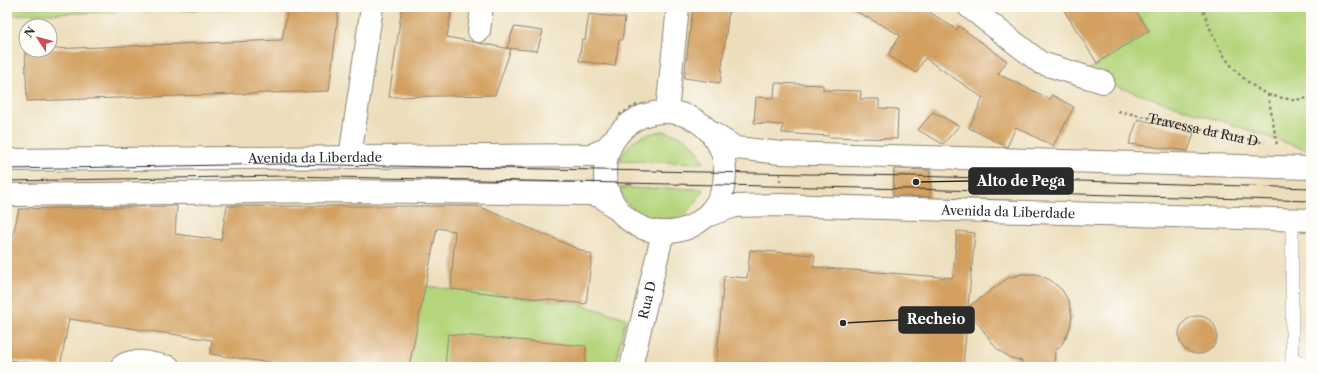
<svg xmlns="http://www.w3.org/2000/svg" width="1318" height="374" font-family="'Libre Caslon Text',serif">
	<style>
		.green { fill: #b5d57d; stroke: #708054 }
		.building { fill: #d3a061 }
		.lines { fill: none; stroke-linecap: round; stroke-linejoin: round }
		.lane-casing { stroke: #8c8473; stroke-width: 14 }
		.street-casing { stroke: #8c8473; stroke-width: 24 }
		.secondary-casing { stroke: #8c8473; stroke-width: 24 }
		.path { stroke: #8c8473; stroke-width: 2.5; stroke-dasharray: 3 3; stroke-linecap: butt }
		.lane { stroke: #fff; stroke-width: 13 }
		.street { stroke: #fff; stroke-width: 22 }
		.secondary { stroke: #fff; stroke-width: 22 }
		.tram { stroke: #2b2b2b; stroke-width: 1 }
		.labels { text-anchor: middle; stroke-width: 3; stroke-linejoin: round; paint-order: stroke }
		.street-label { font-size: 13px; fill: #2b2b2b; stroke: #fdfcf7 }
		.leader { fill: none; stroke: #2b2b2b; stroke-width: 1.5 }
		.callout-dot { fill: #2b2b2b; stroke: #fdfcf7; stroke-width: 1.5 }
		.callout { fill: #2b2b2b; stroke: #2b2b2b; stroke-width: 1.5 }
		.callout-label { font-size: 14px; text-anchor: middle; font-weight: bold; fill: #fff }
	</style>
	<rect width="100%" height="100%" fill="#fdfcf7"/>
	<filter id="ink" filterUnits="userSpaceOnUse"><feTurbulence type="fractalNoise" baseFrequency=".025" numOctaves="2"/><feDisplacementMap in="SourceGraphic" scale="8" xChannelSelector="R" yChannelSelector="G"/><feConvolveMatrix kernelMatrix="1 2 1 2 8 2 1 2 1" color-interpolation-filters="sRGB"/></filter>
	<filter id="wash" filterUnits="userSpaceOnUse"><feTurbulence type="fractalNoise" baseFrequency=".012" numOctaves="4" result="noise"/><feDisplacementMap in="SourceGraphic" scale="16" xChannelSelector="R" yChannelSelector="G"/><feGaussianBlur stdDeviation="0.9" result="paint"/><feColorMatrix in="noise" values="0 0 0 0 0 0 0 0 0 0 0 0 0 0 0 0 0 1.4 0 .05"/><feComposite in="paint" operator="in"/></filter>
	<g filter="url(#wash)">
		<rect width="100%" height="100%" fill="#eddebb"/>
		<!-- green -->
		<g class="green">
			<polygon points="7,7 120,7 118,12 7,15"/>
			<polygon points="143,7 246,7 244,9 143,11"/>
			<polygon points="1133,7 1311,7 1311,151 1103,82 1087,71 1149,31"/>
			<path d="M663 131C686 137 694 141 704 163L619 161C632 138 638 136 663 131Z"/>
			<path d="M619 188 703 189C699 198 695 205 687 212 662 232 628 215 619 188Z"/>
			<polygon points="425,286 579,304 626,318 615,367 403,367 403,365 409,366"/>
		</g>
		<g id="blocks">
			<!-- building -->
			<g class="building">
				<polygon points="288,7 339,7 329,91 27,101 25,49 50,50 50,49 282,40"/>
				<polygon points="402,7 452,7 447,37 511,49 495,95 389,97"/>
				<polygon points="693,7 729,9 720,83 684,78"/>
				<polygon points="848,7 922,7 957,30 959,26 1007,61 998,74 1050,99 1052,95 1074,107 1053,146 1016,127 1007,147 969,128 983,98 925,58 916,73 888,55 900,35"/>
				<polygon points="1062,7 1133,7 1149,31 1097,63"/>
				<polygon points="589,14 625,18 622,40 619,40 615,66 579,61 582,39 585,40"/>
				<polygon points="514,27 543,31 537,51 507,48"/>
				<polygon points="775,83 823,85 823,90 861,91 860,99 879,99 879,108 898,109 897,139 829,137 829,136 782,133 783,125 754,123 756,97 774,98"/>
				<polygon points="933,112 959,126 943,144 918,130"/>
				<polygon points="1138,119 1194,133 1188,151 1129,144"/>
				<polygon points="894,169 930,170 930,197 893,196"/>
				<polygon points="177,206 175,234 221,240 227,206 478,206 592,255 586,304 451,289 455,231 437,228 409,367 298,367 210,354 212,340 69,319 60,367 7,360 7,261 19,209"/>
				<polygon points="957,231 975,233 968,307 1008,278 1022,274 1037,274 1050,280 1062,290 1069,302 1072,317 1069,331 1062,344 1055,351 1054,367 1022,367 1022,361 1009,357 997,349 968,310 963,367 716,367 724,276 747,278 750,250 815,255 813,267 953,278"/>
				<circle cx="1198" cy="335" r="19"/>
				<polygon points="448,334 586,346 585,367 445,367"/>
			</g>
		</g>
	</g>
	<g filter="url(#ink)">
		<use href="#blocks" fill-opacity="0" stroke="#8c8473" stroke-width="1"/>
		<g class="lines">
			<!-- lane casing -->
			<g class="lane-casing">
				<g id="lane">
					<polyline points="1292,360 1311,366"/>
					<polyline points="1292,367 1292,220"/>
				</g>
			</g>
			<!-- street casing -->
			<g class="street-casing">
				<g id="street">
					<polyline points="969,7 1041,63 1103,82"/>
					<polyline points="479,31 482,7"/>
					<polyline points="350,157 372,7"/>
					<path d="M121 367C131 356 156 365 169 367"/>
				</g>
			</g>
			<!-- secondary casing -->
			<g class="secondary-casing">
				<g id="secondary">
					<polyline points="667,111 678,7"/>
					<circle cx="665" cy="172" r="60"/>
					<polyline points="714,134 736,148 781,153 1311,168"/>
					<path id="s2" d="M7 160 592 155 605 149 616 137"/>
					<polyline points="7,195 337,191 591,194 602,197 617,209"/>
					<path id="s3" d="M706 216 735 206 779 205 1311 220"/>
					<path id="s4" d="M631 367 663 232"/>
				</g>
			</g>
			<!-- path -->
			<g class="path">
				<path d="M1199 7 1203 10C1217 49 1230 74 1268 95L1277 145"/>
				<polyline points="1268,95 1293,100 1311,98"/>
				<polyline points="690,106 704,115"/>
				<path id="s1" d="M1118 111 1265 143"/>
				<polyline points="619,115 637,105 645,104"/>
				<polyline points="780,173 780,184"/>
			</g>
			<!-- lane -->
			<use href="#lane" class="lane"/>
			<!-- street -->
			<use href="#street" class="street"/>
			<!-- secondary -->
			<use href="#secondary" class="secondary"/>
			<!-- tram -->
			<g class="tram">
				<polyline points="7,169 283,164 913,176 1311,188"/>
				<polyline points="7,181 284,176 912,189 1311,201"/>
			</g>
		</g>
	</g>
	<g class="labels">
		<!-- street labels -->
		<g class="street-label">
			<text dy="5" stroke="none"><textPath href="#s1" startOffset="87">Travessa da Rua D</textPath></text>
			<text dy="5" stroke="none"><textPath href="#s2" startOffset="308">Avenida da Liberdade</textPath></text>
			<text dy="5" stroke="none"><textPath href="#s3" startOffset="304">Avenida da Liberdade</textPath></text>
			<text dy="5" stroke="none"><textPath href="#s4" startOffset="69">Rua D</textPath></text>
		</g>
	</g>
	<!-- callouts -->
	<path class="leader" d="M916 182L969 181M843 323L899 320"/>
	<g class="callout-dot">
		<circle cx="916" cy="182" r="4"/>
		<circle cx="843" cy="323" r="4"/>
	</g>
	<g class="callout">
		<rect x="969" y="168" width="104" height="26" rx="4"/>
		<rect x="899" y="307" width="75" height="26" rx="4"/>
	</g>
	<g class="callout-label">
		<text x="1021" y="186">Alto de Pega</text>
		<text x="936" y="324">Recheio</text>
	</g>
	<!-- margin -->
	<rect width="1318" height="374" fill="none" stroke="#fdfcf7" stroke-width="24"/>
	<!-- north arrow -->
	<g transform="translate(38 38) rotate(306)"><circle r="19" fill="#fdfcf7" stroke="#a9a8a5"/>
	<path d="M0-3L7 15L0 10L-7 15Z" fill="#d1495b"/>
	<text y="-6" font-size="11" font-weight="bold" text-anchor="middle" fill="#2b2b2b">N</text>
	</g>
</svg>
